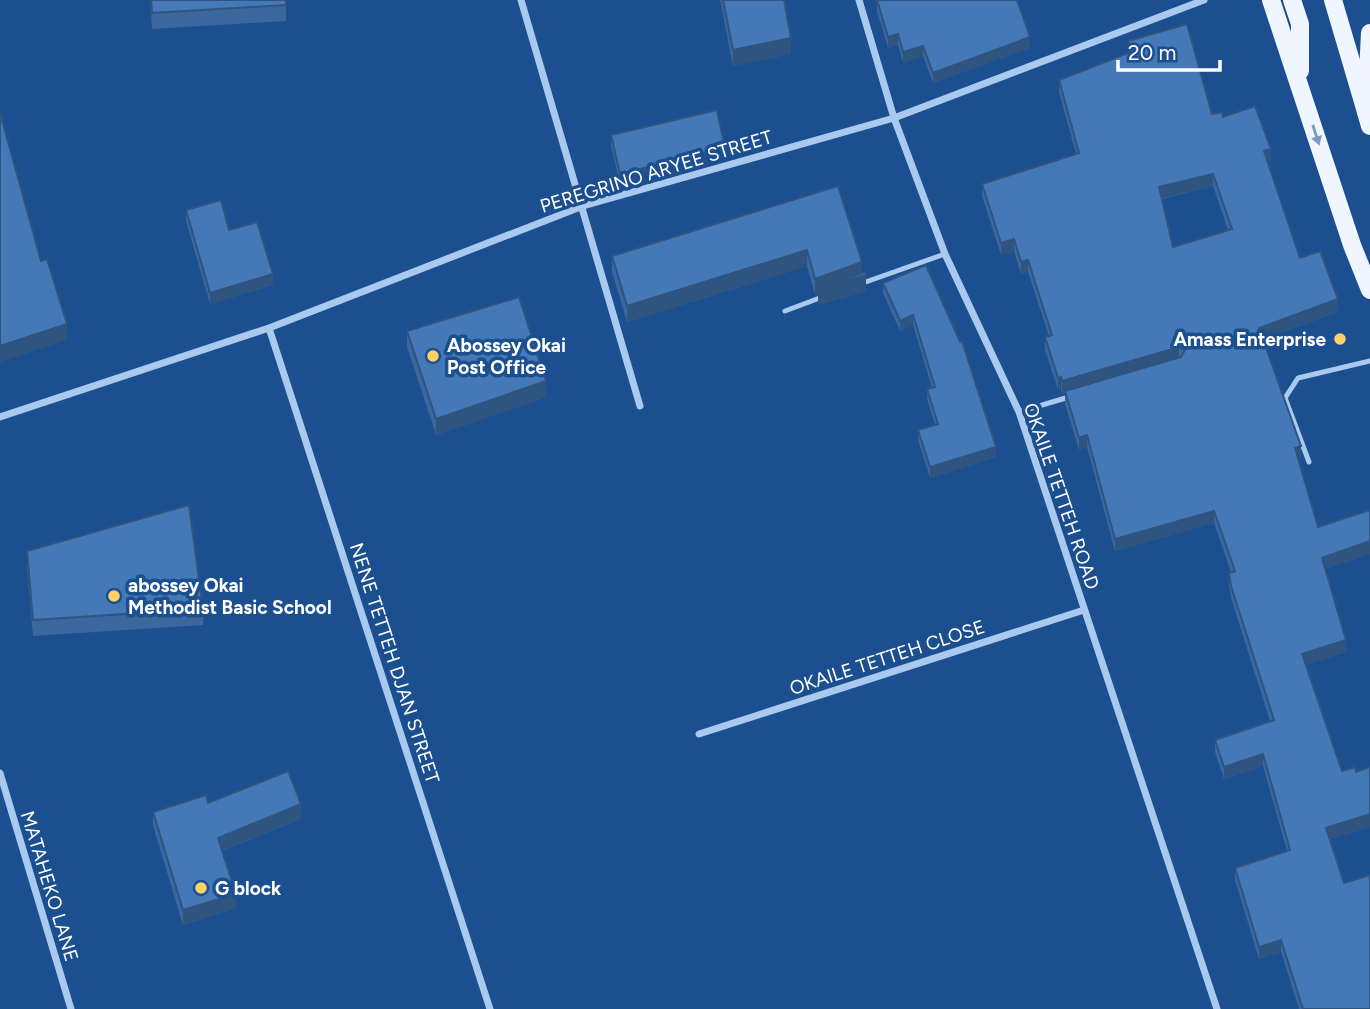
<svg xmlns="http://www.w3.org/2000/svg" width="1370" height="1009" font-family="Figtree,sans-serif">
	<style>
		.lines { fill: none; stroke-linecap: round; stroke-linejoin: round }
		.service { stroke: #a9c9ee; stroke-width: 5 }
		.minor { stroke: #a9c9ee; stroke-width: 7 }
		.primary { stroke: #f0f6ff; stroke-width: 18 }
		.wall { fill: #3a679d; fill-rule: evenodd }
		.shaded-wall { fill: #305480 }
		.building { fill: #4478b7; stroke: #305480; stroke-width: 2; fill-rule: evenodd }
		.oneway { fill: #7b9ac1 }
		.poi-dot { fill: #ffd166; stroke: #1b4f8f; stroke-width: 2.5 }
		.labels { text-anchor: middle; stroke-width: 7; stroke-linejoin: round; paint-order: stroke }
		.street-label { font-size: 19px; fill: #fff; stroke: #1b4f8f }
		.poi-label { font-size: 19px; font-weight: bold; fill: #fff; stroke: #1b4f8f; text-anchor: start }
	</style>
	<rect width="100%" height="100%" fill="#1b4f8f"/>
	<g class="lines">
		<!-- service -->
		<g class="service">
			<polyline points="860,284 945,254"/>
			<polyline points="785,311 825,296"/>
			<polyline points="1019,412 1069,397"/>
			<polyline points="1309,462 1285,398 1298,378 1370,361"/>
		</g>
		<!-- minor -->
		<g class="minor">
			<polyline points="521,0 640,406"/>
			<polyline points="859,0 894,118 945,254 1019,412 1217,1009"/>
			<polyline points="269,328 490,1009"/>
			<polyline points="0,417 269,328 583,206 894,118 1204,0"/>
			<polyline points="699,734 1084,610"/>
			<polyline points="0,773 71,1009"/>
		</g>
		<!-- primary -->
		<g class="primary">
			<polyline points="1271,0 1352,245 1370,290"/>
			<polyline points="1292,0 1300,24 1300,71"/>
			<polyline points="1333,0 1366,112"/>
			<polyline points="1370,33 1366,112 1370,126"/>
		</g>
	</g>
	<!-- wall -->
	<g class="wall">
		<polygon points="150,0 286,0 286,21 152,29"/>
		<polygon points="720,0 784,0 791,54 733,66"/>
		<polygon points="877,0 1030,48 933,83 923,56 903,63 898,45 888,48 877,11"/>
		<path d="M1128 41 1212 114 1223 117 1271 161 1268 162 1300 258 1338 312 1263 339 1301 458 1298 459 1318 527 1370 554 1325 569 1346 652 1305 665 1342 771 1356 772 1370 767V827L1330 839 1370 1009H1299L1281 952 1259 959 1235 880V868L1287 851 1263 766 1224 779 1215 752V740L1270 721 1231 598 1229 585V573L1231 572 1214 523 1115 551 1087 447 1079 450 1065 404V393L1062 394 1061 389 1058 390 1045 350V337L1049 336 1028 272 1021 274 1014 251 1001 255 982 196V184L1076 154 1059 92V80L1128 53ZM1213 186 1228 230 1173 247 1162 199Z"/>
		<polygon points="611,135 725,159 620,185 611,146"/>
		<polygon points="838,186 866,291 818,305 818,294 815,295 807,266 627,322 612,272 612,256"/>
		<polygon points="186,210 229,230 273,285 210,304 186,221"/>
		<polygon points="926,265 996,457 930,478 918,440 918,430 935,425 927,399 927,389 932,388 913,325 900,331 883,293 883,283"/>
		<polygon points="407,331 546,397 436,435 407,347"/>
		<polygon points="27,551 203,609 203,625 33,636 27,567"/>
		<polygon points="208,803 301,819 222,851 236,908 183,925 153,826 153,812"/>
	</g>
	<!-- shaded-wall -->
	<g class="shaded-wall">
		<polygon points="898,34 898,45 888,48 888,37"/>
		<polygon points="1030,37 1030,48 933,83 933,73"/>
		<polygon points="791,38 791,54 733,66 733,50"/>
		<polygon points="923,46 923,56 903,63 903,52"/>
		<polygon points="725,148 725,159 620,185 620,174"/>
		<polygon points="1271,149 1271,161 1264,163 1264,151"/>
		<polygon points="1213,174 1213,186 1159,199 1159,187"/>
		<polygon points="1014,239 1014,251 1001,255 1001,243"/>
		<polygon points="807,250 807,266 627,322 627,306"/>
		<polygon points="1028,260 1028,272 1021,274 1021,262"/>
		<polygon points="862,262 862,277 866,275 866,291 818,305 818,294 815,295 815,279"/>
		<polygon points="273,274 273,285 210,304 210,293"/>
		<polygon points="1338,299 1338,312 1259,340 1259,328"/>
		<polygon points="913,315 913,325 900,331 900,321"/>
		<polygon points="67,324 67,340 0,362 0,346"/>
		<polygon points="1179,347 1179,359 1062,394 1062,381"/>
		<polygon points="1061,377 1061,389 1058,390 1058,378"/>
		<polygon points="546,381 546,397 436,435 436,419"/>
		<polygon points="1087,435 1087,447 1079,450 1079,438"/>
		<polygon points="1301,446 1301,458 1295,460 1295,448"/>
		<polygon points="996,447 996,457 930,478 930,467"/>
		<polygon points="1214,511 1214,523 1115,551 1115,539"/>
		<polygon points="1370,541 1370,554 1322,570 1322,558"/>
		<polygon points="1346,640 1346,652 1302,666 1302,654"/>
		<polygon points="1263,754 1263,766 1224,779 1224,767"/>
		<polygon points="301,804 301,819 218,852 218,838"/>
		<polygon points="1370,814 1370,827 1326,840 1326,828"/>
		<polygon points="236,894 236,908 183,925 183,910"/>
		<polygon points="1281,940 1281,952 1259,959 1259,947"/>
	</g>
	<!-- building -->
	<g class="building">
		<polygon points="151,0 286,0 286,5 152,13"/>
		<polygon points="723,0 784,0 791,38 733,50"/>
		<polygon points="877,0 1017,0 1030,37 933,73 923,46 903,52 898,34 888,37"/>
		<path d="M1187 24 1212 114 1222 112 1223 117 1255 106 1271 149 1264 151 1300 258 1320 251 1338 299 1259 328 1301 446 1295 448 1318 527 1370 510V541L1322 558 1346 640 1302 654 1342 771 1355 767 1356 772 1370 767V814L1326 828 1344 883 1370 875V1009H1303L1281 940 1259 947 1235 868 1290 850 1263 754 1224 767 1215 740 1274 720 1231 586 1229 573 1235 571 1214 511 1115 539 1087 435 1079 438 1065 391 1181 357 1185 350 1179 347 1062 381 1061 377 1058 378 1045 337 1052 335 1028 260 1021 262 1014 239 1001 243 982 184 1079 153 1059 80 1131 52 1128 41ZM1213 174 1232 229 1173 247 1159 187Z"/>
		<polygon points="717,110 725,148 620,174 611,135"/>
		<polygon points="0,113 41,261 47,259 67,324 0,346"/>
		<polygon points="838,186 862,262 815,279 807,250 627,306 612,256"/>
		<polygon points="221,200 229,230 257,222 273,274 210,293 186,210"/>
		<polygon points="926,265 960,342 962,341 996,447 930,467 918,430 938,424 927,389 935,387 913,315 900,321 883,283"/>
		<polygon points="865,272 866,275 818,289"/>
		<polygon points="519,297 546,381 436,419 407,331"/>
		<polygon points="189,505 203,609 33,620 27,551"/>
		<polygon points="288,771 301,804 218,838 236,894 183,910 153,812 206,795 208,803"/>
	</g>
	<!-- one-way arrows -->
	<defs><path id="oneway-solid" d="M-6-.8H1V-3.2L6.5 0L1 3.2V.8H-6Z" transform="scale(1.75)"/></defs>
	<use class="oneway" href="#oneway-solid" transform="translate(1316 135) rotate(72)"/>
	<!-- markers -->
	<g class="poi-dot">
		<circle cx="1340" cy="339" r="7"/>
		<circle cx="433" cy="356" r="7"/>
		<circle cx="114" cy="596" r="7"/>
		<circle cx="201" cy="888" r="7"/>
	</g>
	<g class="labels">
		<!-- street labels -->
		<g class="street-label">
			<text transform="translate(656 171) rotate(-17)" y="7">PEREGRINO ARYEE STREET</text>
			<text transform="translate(1062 496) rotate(71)" y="7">OKAILE TETTEH ROAD</text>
			<text transform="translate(887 657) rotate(-18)" y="7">OKAILE TETTEH CLOSE</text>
			<text transform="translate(395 663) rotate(72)" y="7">NENE TETTEH DJAN STREET</text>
			<text transform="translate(50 886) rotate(73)" y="7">MATAHEKO LANE</text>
		</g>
		<!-- poi labels -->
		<g class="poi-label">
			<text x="1326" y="346" text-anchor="end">Amass Enterprise</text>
			<text x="447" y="352">Abossey Okai<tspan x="447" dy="22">Post Office</tspan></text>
			<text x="128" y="592">abossey Okai<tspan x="128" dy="22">Methodist Basic School</tspan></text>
			<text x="215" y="895">G block</text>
		</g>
	</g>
	<!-- scale -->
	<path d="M1118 60v10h102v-10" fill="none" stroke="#ffffff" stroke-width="3.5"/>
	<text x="1128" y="60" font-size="21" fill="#ffffff" stroke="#1b4f8f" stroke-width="5" paint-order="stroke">20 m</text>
</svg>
